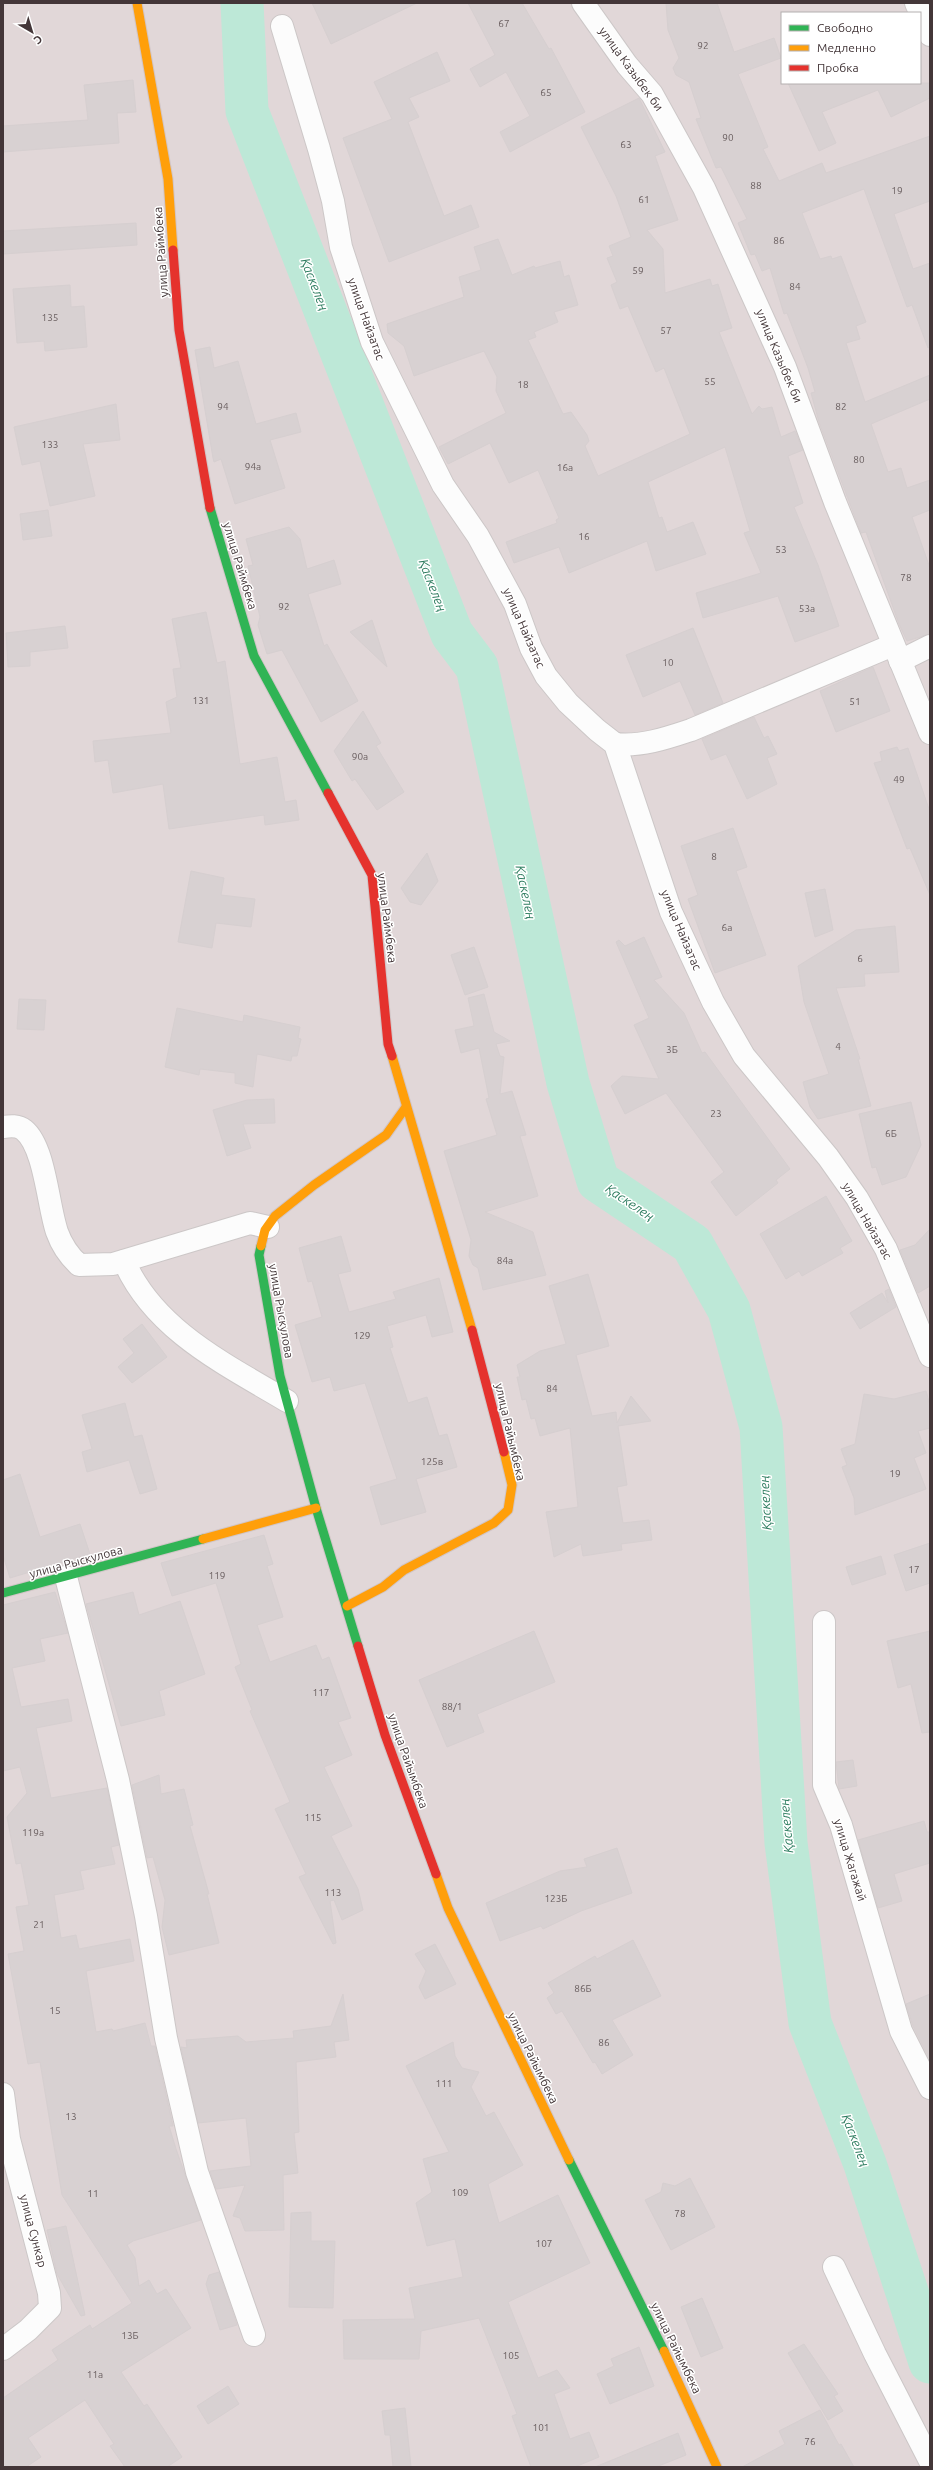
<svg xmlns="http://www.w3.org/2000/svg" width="933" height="2470" font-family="Ubuntu,sans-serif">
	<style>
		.residential { fill: #e1d7d8; fill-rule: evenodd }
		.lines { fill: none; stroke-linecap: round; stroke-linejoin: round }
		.river { stroke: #bde8d7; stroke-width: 43 }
		.building { fill: #d8d1d2; stroke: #d6cfd0 }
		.street-casing { stroke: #ccc7c7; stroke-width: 24 }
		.fast-casing { stroke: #d1c5c6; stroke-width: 11 }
		.slow-casing { stroke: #d1c5c6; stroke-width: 11 }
		.jam-casing { stroke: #d1c5c6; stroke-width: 11 }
		.street { stroke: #fcfcfc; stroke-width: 22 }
		.fast { stroke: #30b455; stroke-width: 9 }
		.slow { stroke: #ff9f0a; stroke-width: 9 }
		.jam { stroke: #e5322d; stroke-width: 9 }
		.labels { text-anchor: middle; stroke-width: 3; stroke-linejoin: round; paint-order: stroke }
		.number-label { font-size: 10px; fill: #695e5f }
		.street-label { font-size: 12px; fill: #433638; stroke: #fff }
		.water-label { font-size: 13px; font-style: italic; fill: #307e61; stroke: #fff }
	</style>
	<rect width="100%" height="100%" fill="#eee9e9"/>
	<!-- residential -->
	<path class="residential" d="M3 3H930V2467H3ZM782 13H920V83H782Z"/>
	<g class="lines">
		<!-- river -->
		<polyline class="river" points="242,3 247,111 452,634 477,667 568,1083 598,1181 692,1244 729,1310 761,1427 786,1843 810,2023 865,2164 930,2362"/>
	</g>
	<!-- building -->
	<g class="building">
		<polygon points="312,3 417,3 331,44"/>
		<polygon points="468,3 522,3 549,49 551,48 585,112 510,152 500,132 530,116 506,72 480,87 470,69 495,55"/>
		<polygon points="666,3 717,3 734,52 774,38 781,58 738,74 768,147 763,149 779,181 822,163 826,173 930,136 930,201 894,214 913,269 930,263 930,347 928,348 912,305 907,307 864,189 802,213 820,259 831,256 832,259 841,256 866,322 856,326 860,339 846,343 865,402 930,375 930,399 871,424 888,472 901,468 907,488 930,480 930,510 912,517 930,568 930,634 907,641 899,624 866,532 861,533 819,422 811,393 815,392 808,368 787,313 784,314 770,268 762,271 755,254 751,255 738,223 747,219 721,167 716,168 696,119 701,118 689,82 676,75 673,68 679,58 668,30"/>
		<polygon points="437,52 450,81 409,98 419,117 408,122 444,216 471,205 479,227 389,262 343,138 392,119 374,82"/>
		<polygon points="133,80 136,112 117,113 119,143 3,152 3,126 88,120 84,85"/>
		<polygon points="788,83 930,83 930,98 891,117 878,90 822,112 836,143 819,151"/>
		<polygon points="639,98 665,152 655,156 678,220 647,230 663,249 665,293 710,279 712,286 718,284 732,328 719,332 752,414 759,406 762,409 772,407 781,437 795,431 803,450 788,456 803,503 794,507 818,565 839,626 795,642 778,596 703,618 696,593 761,573 744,533 750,531 725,447 648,482 659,518 662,517 667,532 693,522 706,554 656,571 647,541 569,573 559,547 514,563 506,542 557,523 556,520 559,518 538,470 509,483 490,443 448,464 439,447 506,413 496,391 497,377 484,351 414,376 404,346 388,333 387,324 464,297 459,277 481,270 474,247 498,239 512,275 534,266 535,268 560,261 564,277 569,275 578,305 554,312 558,322 534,332 536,337 528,340 563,414 571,412 587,435 589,441 585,446 598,476 690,434 664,368 656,372 628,306 620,309 611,285 617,282 607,258 613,256 609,246 631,237 616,196 581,127"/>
		<polygon points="136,223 137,245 3,254 3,231"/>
		<polygon points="70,285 71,307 84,306 87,347 45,351 44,341 17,343 13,289"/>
		<polygon points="210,347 214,368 238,361 256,424 296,413 301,432 270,440 285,488 235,504 221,459 214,462 213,458 195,350"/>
		<polygon points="116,404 120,440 83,444 95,496 50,506 40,461 22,465 14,427"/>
		<polygon points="48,510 52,536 23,540 20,514"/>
		<polygon points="289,527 300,539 307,569 334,560 341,584 308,594 324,646 327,644 358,701 321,722 282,650 267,654 258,625 260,617 248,566 253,565 246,539"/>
		<polygon points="206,612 217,663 225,661 240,764 277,757 285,802 296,800 299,820 265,825 264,815 169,829 163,784 113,793 108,760 95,762 93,741 171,733 166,702 177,697 173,669 181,668 172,619"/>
		<polygon points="372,620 387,667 350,632"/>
		<polygon points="65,626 68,648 30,652 30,666 8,667 6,633"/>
		<polygon points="693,628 723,703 695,715 680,681 643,697 626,655"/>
		<polygon points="873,667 890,711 836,732 820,691"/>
		<polygon points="363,711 381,743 376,746 404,792 377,810 362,789 355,779 352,781 334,751"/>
		<polygon points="754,717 764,738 768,736 777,754 767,758 777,784 747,799 726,754 711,760 702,739"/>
		<polygon points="897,747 899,751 908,748 930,812 930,895 910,848 907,849 874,763 882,761 880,752"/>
		<polygon points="733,828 747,867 736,871 766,955 715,973 688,899 698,895 681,846"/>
		<polygon points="427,853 438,881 421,905 410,902 401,888"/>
		<polygon points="191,871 224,878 221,895 255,899 251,927 216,923 212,948 178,942"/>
		<polygon points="825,889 833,930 815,937 805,893"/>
		<polygon points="895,926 899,972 864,974 865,986 836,988 860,1059 858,1059 871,1106 818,1119 810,1107 803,1082 829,1074 804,1002 798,966 856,930"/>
		<polygon points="644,937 662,977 654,980 684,1013 702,1053 705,1052 790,1169 776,1180 778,1183 736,1216 711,1182 724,1172 666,1093 625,1114 611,1086 622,1076 659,1079 634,1025 649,1018 616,942 619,940 625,946"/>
		<polygon points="474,947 488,987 465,995 451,955"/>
		<polygon points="484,994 494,1032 510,1041 496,1044 500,1056 504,1057 500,1094 512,1091 526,1135 520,1136 538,1196 485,1212 533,1232 546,1275 483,1290 478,1268 473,1265 469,1256 471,1240 444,1151 497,1135 486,1099 489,1098 479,1048 461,1053 455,1030 474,1026 468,998"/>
		<polygon points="19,999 46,1000 44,1030 17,1029"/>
		<polygon points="177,1008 243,1022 244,1015 300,1027 298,1038 301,1039 297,1056 292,1056 291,1061 257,1054 253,1087 235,1083 235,1073 200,1069 199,1075 165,1067"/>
		<polygon points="274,1099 275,1123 243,1124 251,1148 227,1156 213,1110 247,1100"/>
		<polygon points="911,1102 921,1145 906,1177 882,1185 876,1167 872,1168 859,1114"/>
		<polygon points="826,1196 852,1241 840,1248 843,1253 802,1276 799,1271 786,1279 760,1234"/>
		<polygon points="930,1229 930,1286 918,1293 900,1250 915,1245"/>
		<polygon points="341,1236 351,1271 338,1274 349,1312 396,1299 393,1292 439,1278 453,1332 432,1337 426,1315 387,1326 393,1347 390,1348 408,1403 427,1397 439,1436 447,1434 457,1467 416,1479 426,1512 381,1525 370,1487 397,1479 365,1383 334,1391 330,1377 312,1382 295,1325 322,1317 312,1281 308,1282 299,1248"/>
		<polygon points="588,1274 609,1346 576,1355 592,1416 616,1412 617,1423 631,1396 651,1421 618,1426 627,1485 617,1487 623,1523 649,1520 652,1540 621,1544 622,1550 583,1556 581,1544 554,1557 546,1512 578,1507 570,1428 540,1436 535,1418 531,1419 526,1399 522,1400 517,1377 520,1377 517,1365 540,1351 566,1344 549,1286"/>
		<polygon points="889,1289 896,1307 860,1329 850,1313 882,1293 888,1303 885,1291"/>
		<polygon points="142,1324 167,1357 132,1383 118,1367 134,1353 123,1339"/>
		<polygon points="926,1391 930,1405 930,1428 918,1431 926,1453 914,1458 926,1489 855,1515 854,1498 842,1467 847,1465 841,1449 855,1444 864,1394 894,1399"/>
		<polygon points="125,1403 134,1437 142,1435 157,1489 140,1494 129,1460 87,1472 82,1452 92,1449 82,1415"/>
		<polygon points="20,1474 40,1537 80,1524 90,1554 10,1578 3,1555 3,1480"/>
		<polygon points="264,1535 273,1564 267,1566 283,1617 257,1625 270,1662 316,1645 322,1660 329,1657 351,1718 338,1722 352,1755 324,1767 352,1826 331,1836 358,1889 363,1910 342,1920 334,1900 330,1901 336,1943 333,1944 299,1877 306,1874 275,1809 290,1802 250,1711 252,1710 235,1667 241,1664 216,1583 172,1596 161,1563"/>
		<polygon points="930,1543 930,1583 906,1591 894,1555"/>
		<polygon points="881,1556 886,1574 852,1585 846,1567"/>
		<polygon points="55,1592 68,1633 40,1639 45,1661 12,1668 21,1707 68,1699 72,1721 36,1728 51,1798 107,1788 119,1845 111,1847 115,1864 80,1871 84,1889 54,1895 61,1938 76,1935 79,1949 130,1939 134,1961 86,1971 96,2032 112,2029 113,2031 145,2023 151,2046 155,2046 173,2126 169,2126 176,2149 201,2220 133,2241 127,2245 135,2258 139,2286 149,2280 157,2294 166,2289 191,2328 121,2372 144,2406 147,2404 182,2457 167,2467 125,2467 110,2446 114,2444 85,2400 28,2438 41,2457 26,2467 3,2467 3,2398 58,2360 52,2350 90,2325 92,2329 132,2303 62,2195 40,2062 28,2064 8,1954 24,1951 16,1907 29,1905 21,1863 16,1864 7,1817 27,1793 20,1767 3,1771 3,1605"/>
		<polygon points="133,1592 139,1615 180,1601 205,1674 159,1691 165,1715 121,1726 86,1604"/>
		<polygon points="534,1631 555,1682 477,1714 484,1732 447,1747 419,1680"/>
		<polygon points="930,1631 930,1732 922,1733 911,1684 898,1688 887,1641"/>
		<polygon points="853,1760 857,1786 839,1789 836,1762"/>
		<polygon points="159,1775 161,1794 184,1789 193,1825 190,1826 209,1894 207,1894 219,1943 169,1955 162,1927 165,1900 153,1857 147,1858 132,1785"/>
		<polygon points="924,1821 927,1832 930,1832 930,1863 894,1874 902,1901 878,1908 858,1840"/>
		<polygon points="617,1848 632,1893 581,1911 543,1929 541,1926 500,1941 486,1903 560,1871 587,1867 584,1859"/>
		<polygon points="633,1940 661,1996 612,2020 633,2055 602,2074 595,2062 593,2063 562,2011 556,2014 547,1998 554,1993 548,1983 595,1956 597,1959"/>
		<polygon points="435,1944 456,1984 425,1999 419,1987 426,1971 415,1954"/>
		<polygon points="343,1994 349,2040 334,2042 336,2057 296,2062 299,2132 294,2133 298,2173 283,2175 284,2230 245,2231 240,2218 233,2216 245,2185 216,2189 210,2171 251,2166 246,2118 198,2123 181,2047 187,2048 186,2040 238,2036 246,2042 294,2038 293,2031 331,2026"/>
		<polygon points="930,1994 930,2060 913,2026 906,2004"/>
		<polygon points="453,2042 455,2056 462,2068 479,2072 471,2087 486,2116 494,2112 523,2165 488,2184 499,2223 558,2195 590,2263 508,2302 538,2378 557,2370 570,2388 554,2394 570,2439 589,2432 599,2457 575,2467 531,2467 512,2416 517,2414 479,2318 421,2331 419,2359 344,2359 343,2320 415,2319 409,2288 463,2277 455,2239 427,2246 416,2203 432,2192 423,2159 449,2152 406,2066"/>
		<polygon points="690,2178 715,2227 671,2250 645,2200 661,2192 663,2183 675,2186"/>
		<polygon points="311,2212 311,2241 335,2241 333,2308 289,2307 291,2213"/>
		<polygon points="66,2226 85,2315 81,2316 57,2274 47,2230"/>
		<polygon points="219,2272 237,2325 220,2330 206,2284 209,2275"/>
		<polygon points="702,2298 723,2348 701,2357 681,2307"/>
		<polygon points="804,2344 838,2394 834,2396 843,2411 828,2420 788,2353"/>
		<polygon points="639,2347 654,2386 610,2404 597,2374 614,2366 611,2359"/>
		<polygon points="228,2386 239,2404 208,2424 197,2406"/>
		<polygon points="405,2408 411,2467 393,2467 390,2435 385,2435 382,2411"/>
		<polygon points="820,2410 839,2445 841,2444 854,2467 742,2467 785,2444 779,2431"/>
		<polygon points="678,2433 686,2455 656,2467 595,2467"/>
	</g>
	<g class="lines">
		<!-- street casing -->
		<g class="street-casing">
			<g id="street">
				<polyline points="583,3 627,65 652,94 704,188 785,367 835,502 930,733"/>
				<polyline points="916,3 930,35"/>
				<polyline points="282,26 319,149 333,201 341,247 372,342 443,485 478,536 515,604 531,648 546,676 568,703 597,730 615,744 671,912 713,1002 744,1056 828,1157 857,1198 886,1249 930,1356"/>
				<polyline points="900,661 930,646"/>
				<path d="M615 744C641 747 667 738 691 730L893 645"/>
				<path d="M3 1127C10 1126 18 1125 24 1130 45 1147 48 1206 57 1232 62 1246 68 1255 79 1265L113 1264 250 1223 268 1227"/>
				<path d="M124 1261C154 1330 225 1364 287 1401"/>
				<polyline points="66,1577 118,1780 146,1916 166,2038 197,2172 254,2335"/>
				<polyline points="824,1622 824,1785 841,1825 901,2031 930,2088"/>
				<polyline points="3,2094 9,2139 49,2293 50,2308 28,2330 3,2349"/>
				<polyline points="834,2267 875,2354 930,2461"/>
			</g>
		</g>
		<!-- fast casing -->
		<g class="fast-casing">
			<g id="fast">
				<polyline points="210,508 254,656 328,793"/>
				<polyline points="261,1246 259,1255 280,1376 316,1508 358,1646"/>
				<polyline points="3,1593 203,1539"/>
				<polyline points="569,2160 664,2351"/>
			</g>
		</g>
		<!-- slow casing -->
		<g class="slow-casing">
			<g id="slow">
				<polyline points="137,3 168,179 173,250"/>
				<polyline points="392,1056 472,1330"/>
				<polyline points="261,1246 265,1230 275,1216 314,1185 386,1135 406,1107"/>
				<polyline points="203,1539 316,1508"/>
				<polyline points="347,1606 383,1587 404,1570 494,1523 508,1510 512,1485 504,1452"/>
				<polyline points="436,1874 448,1908 569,2160"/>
				<polyline points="664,2351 717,2467"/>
			</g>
		</g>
		<!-- jam casing -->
		<g class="jam-casing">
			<g id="jam">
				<polyline points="173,250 179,330 210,508"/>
				<polyline points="328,793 372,875 388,1044 392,1056"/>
				<polyline points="472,1330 504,1452"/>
				<polyline points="358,1646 385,1735 436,1874"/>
			</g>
		</g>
		<!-- street -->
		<use href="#street" class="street"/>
		<!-- fast -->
		<use href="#fast" class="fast"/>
		<!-- slow -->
		<use href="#slow" class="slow"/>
		<!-- jam -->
		<use href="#jam" class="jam"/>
	</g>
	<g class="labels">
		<!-- number labels -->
		<g class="number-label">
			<text x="504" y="27">67</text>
			<text x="703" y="49">92</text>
			<text x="546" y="96">65</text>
			<text x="728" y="141">90</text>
			<text x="626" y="148">63</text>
			<text x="756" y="189">88</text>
			<text x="897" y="194">19</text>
			<text x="644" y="203">61</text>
			<text x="779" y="244">86</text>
			<text x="638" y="274">59</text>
			<text x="795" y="290">84</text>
			<text x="50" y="321">135</text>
			<text x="666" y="334">57</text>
			<text x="710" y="385">55</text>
			<text x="523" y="388">18</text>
			<text x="223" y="410">94</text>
			<text x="841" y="410">82</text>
			<text x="50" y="448">133</text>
			<text x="859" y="463">80</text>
			<text x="253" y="470">94а</text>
			<text x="565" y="471">16а</text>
			<text x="584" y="540">16</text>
			<text x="781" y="553">53</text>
			<text x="906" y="581">78</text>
			<text x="284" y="610">92</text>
			<text x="807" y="612">53а</text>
			<text x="668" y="666">10</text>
			<text x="201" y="704">131</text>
			<text x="855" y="705">51</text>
			<text x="360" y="760">90а</text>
			<text x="899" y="783">49</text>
			<text x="714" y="860">8</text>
			<text x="727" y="931">6а</text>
			<text x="860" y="962">6</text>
			<text x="838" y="1050">4</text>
			<text x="672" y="1053">3Б</text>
			<text x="716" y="1117">23</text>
			<text x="891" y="1137">6Б</text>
			<text x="505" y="1264">84а</text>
			<text x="362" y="1339">129</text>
			<text x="552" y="1392">84</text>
			<text x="432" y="1465">125в</text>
			<text x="895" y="1477">19</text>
			<text x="914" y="1573">17</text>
			<text x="217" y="1579">119</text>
			<text x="321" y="1696">117</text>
			<text x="452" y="1710">88/1</text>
			<text x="313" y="1821">115</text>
			<text x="33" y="1836">119а</text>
			<text x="333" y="1896">113</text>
			<text x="556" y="1902">123Б</text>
			<text x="39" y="1928">21</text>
			<text x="583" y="1992">86Б</text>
			<text x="55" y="2014">15</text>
			<text x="604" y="2046">86</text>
			<text x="444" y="2087">111</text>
			<text x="71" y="2120">13</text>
			<text x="460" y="2196">109</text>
			<text x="93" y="2197">11</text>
			<text x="680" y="2217">78</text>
			<text x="544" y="2247">107</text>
			<text x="130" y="2339">13Б</text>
			<text x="511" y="2359">105</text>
			<text x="95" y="2378">11а</text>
			<text x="541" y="2431">101</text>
			<text x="810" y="2445">76</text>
		</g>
		<!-- street labels -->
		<g class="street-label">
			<text transform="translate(631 69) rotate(54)" y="4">улица Казыбек би</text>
			<text transform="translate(161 252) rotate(-94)" y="4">улица Раймбека</text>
			<text transform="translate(366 319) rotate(70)" y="4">улица Найзатас</text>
			<text transform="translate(779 356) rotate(67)" y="4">улица Казыбек би</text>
			<text transform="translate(240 566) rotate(73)" y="4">улица Раймбека</text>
			<text transform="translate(524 628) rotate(66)" y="4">улица Найзатас</text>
			<text transform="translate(387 918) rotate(83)" y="4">улица Раймбека</text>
			<text transform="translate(681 930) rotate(67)" y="4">улица Найзатас</text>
			<text transform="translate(867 1221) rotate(60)" y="4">улица Найзатас</text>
			<text transform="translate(281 1311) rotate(80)" y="4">улица Рыскулова</text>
			<text transform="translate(510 1432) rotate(77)" y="4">улица Райымбека</text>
			<text transform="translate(76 1562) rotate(-15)" y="4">улица Рыскулова</text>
			<text transform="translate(408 1761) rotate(71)" y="4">улица Райымбека</text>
			<text transform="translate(850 1860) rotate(73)" y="4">улица Жагажай</text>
			<text transform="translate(533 2058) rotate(64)" y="4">улица Райымбека</text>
			<text transform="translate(33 2231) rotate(75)" y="4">улица Сункар</text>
			<text transform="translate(676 2348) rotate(64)" y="4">улица Райымбека</text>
		</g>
		<!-- water labels -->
		<g class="water-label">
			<text transform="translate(315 284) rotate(69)" y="5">Қаскелең</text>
			<text transform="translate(433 585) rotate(69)" y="5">Қаскелең</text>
			<text transform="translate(526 892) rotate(78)" y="5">Қаскелең</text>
			<text transform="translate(630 1202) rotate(34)" y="5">Қаскелең</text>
			<text transform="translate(765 1503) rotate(-93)" y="5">Қаскелең</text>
			<text transform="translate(786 1826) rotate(-95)" y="5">Қаскелең</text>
			<text transform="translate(856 2140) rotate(69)" y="5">Қаскелең</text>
		</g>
	</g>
	<!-- border -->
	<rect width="933" height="2470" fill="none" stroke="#433638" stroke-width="8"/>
	<!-- legend -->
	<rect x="781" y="12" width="140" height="72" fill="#ffffff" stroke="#b4afaf"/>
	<rect x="789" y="25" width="20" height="6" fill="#30b455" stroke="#b4afaf"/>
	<text x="817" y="32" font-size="12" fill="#433638">Свободно</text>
	<rect x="789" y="45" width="20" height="6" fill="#ff9f0a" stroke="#b4afaf"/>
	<text x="817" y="52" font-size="12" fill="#433638">Медленно</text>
	<rect x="789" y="65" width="20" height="6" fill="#e5322d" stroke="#b4afaf"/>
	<text x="817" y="72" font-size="12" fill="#433638">Пробка</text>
	<!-- north arrow -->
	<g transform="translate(32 32) rotate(142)" stroke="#ffffff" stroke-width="3" paint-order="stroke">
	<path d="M0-3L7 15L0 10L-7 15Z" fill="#433638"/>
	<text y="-6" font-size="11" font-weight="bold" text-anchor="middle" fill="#433638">С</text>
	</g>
</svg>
